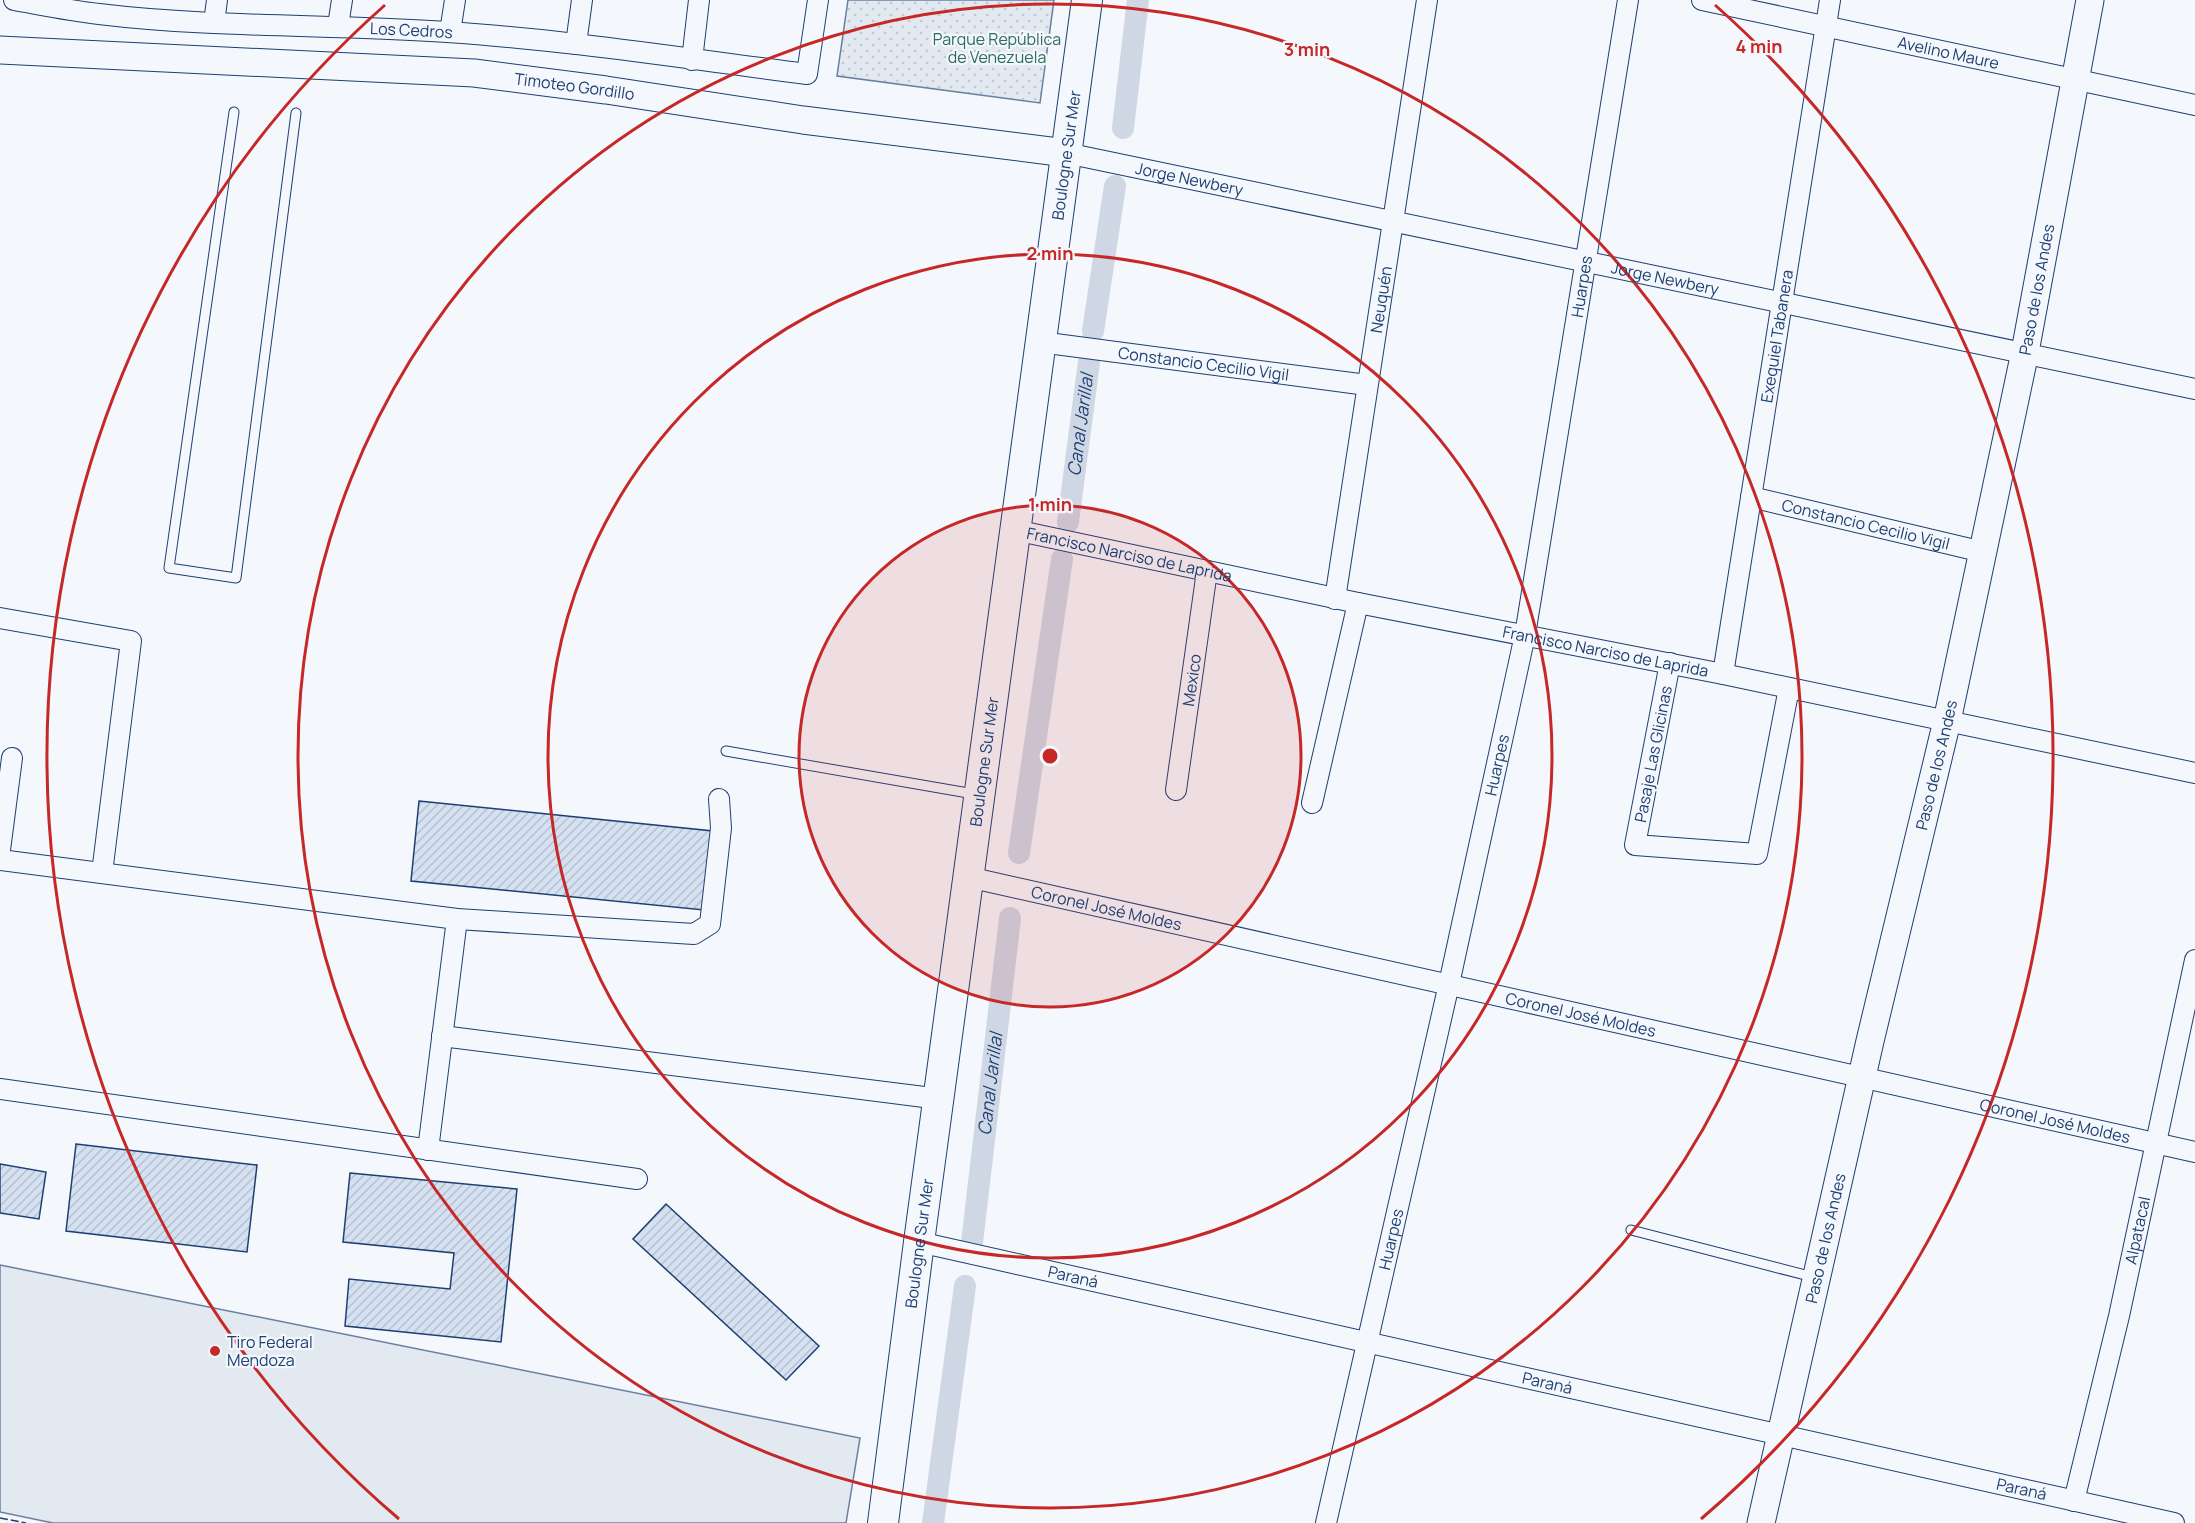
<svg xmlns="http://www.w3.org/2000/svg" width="2195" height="1523" font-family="Manrope,sans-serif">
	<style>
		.park { fill: url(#park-dots); stroke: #687fa3; stroke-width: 1.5 }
		.garden { fill: #e3e9f0; stroke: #687fa3; stroke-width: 1.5 }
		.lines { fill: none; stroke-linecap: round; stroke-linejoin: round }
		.canal { stroke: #cfd7e4; stroke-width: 22 }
		.building { fill: url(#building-hatch); stroke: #1d3f73; stroke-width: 1.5 }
		.lane-casing { stroke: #1d3f73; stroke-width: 11 }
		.street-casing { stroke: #1d3f73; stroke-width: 22 }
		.secondary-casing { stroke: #1d3f73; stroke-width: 29 }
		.primary-casing { stroke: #1d3f73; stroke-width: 32 }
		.lane { stroke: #f4f7fb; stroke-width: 9 }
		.street { stroke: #f4f7fb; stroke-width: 20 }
		.secondary { stroke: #f4f7fb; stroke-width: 27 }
		.primary { stroke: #f4f7fb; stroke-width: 30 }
		.fence { stroke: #1d3f73; stroke-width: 1.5; stroke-dasharray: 8 3; stroke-linecap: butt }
		.ring { fill: none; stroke: #c62828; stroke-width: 3 }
		.poi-dot { fill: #c62828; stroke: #f4f7fb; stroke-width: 2 }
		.labels { text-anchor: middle; stroke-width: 4.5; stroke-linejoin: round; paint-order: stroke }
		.street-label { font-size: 16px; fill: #1d3f73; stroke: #f4f7fb }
		.park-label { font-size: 16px; fill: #2c6c60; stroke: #f4f7fb }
		.poi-label { font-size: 16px; fill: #1d3f73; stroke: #f4f7fb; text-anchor: start }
		.water-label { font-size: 18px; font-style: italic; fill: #1d3f73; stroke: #f4f7fb }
		.centre { fill: #c62828; stroke: #f4f7fb; stroke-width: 3 }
		.ring-label { font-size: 18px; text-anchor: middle; font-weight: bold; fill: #c62828; stroke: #f4f7fb; stroke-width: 4.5; stroke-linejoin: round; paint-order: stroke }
	</style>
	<defs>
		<pattern id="park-dots" width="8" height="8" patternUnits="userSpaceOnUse" patternTransform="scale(1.5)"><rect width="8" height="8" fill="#e3e9f0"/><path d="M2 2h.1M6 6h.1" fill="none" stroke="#c2c9d1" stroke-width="1.8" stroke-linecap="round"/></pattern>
		<pattern id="building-hatch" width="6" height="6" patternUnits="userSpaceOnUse" patternTransform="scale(1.5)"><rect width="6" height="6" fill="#d5e0f0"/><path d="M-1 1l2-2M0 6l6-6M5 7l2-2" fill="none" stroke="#b6c1d1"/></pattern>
	</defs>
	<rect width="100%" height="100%" fill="#f4f7fb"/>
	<!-- park -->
	<polygon class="park" points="848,0 1054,0 1040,103 837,76"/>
	<!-- garden -->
	<polygon class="garden" points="0,1265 860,1438 846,1523 53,1523 0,1512"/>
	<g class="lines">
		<!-- canal -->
		<g class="canal">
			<polyline points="1123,128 1138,0"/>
			<polyline points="1093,331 1115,186"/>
			<path id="s1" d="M1068 522 1089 362"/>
			<polyline points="1019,853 1062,559"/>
			<path id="s2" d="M971 1251 1010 918"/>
			<polyline points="933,1523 965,1286"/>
		</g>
	</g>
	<!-- building -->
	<g class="building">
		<polygon points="419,801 713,831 704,910 411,881"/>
		<polygon points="76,1144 257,1165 247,1252 66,1231"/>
		<polygon points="0,1164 46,1172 39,1219 0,1213"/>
		<polygon points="350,1173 517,1189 501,1342 345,1326 349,1279 450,1289 454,1253 343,1242"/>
		<polygon points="666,1204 819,1346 786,1380 633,1239"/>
	</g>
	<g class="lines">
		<!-- lane casing -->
		<g class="lane-casing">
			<g id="lane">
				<polyline points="234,112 169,568 236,578 296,113"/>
				<polyline points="726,751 974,794"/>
				<polyline points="1631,1230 1813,1277"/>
			</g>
		</g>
		<!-- street casing -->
		<g class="street-casing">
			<g id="street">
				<path id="s3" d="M14 0C42 5 71 11 99 14 214 28 332 24 447 32 568 40 688 59 807 74L818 0"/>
				<path id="s4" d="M1702 0 2195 105"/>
				<polyline points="214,23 217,0"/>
				<polyline points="338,26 342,0"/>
				<polyline points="450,32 455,0"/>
				<polyline points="576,44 582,0"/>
				<polyline points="692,60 699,0"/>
				<path id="s5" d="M1066 153 2195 389"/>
				<path id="s6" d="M1040 342 1367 385"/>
				<path id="s7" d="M1751 497 1983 552"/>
				<path id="s8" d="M1015 530 1358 603 1723 674 2195 773"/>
				<path id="s9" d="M1335 599 1427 0"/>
				<polyline points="0,618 131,641 102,873"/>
				<polyline points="1670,663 1635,845 1757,854 1789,688"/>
				<path id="s10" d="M1723 674 1830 0"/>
				<path id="s11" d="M1176 790 1207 571"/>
				<polyline points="1312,803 1358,603"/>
				<polyline points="0,850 12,758"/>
				<polyline points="0,860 457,919 694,934 710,924 721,828 719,799"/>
				<path id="s12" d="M968 877 2195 1152"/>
				<polyline points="442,1036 940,1099"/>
				<polyline points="0,1089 637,1179"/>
				<polyline points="428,1150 457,919"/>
				<path id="s13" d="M919 1242 2174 1523"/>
				<path id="s14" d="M2074 1501 2119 1316 2195 960"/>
				<path id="s15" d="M1326 1523 1449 984 1525 635 1628 0"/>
			</g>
		</g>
		<!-- secondary casing -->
		<g class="secondary-casing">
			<g id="secondary">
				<path id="s16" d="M0 50 474 73 606 90 803 120 1066 153"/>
				<path id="s17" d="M1761 1523 1870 1041 1947 721 2025 352 2090 0"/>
			</g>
		</g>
		<!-- primary casing -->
		<g class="primary-casing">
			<g id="primary">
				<path id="s18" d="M883 1523 919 1242 1087 0"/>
			</g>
		</g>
		<!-- lane -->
		<use href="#lane" class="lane"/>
		<!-- street -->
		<use href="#street" class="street"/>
		<!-- secondary -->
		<use href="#secondary" class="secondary"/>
		<!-- primary -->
		<use href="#primary" class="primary"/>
		<!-- fence -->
		<polyline class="fence" points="0,1518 26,1523"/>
	</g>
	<!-- distance rings -->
	<circle cx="1050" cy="756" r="251" fill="#c62828" fill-opacity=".12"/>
	<g class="ring">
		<circle cx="1050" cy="756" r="251"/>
		<circle cx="1050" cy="756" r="502"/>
		<circle cx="1050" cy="756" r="752"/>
		<path d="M399 1519A1003 1003 0 0 1 385 5M1715 5A1003 1003 0 0 1 1701 1519"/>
	</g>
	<!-- markers -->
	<circle class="poi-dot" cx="215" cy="1351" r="6"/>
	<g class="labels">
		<!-- street labels -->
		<g class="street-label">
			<text dy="6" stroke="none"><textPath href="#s3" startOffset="399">Los Cedros</textPath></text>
			<text dy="6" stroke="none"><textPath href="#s4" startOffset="252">Avelino Maure</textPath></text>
			<text dy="6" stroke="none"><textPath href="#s16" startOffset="576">Timoteo Gordillo</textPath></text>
			<text dy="6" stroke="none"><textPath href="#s18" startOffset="1380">Boulogne Sur Mer</textPath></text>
			<text dy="6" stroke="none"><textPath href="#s5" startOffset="126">Jorge Newbery</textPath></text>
			<text dy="6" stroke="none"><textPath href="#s5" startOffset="612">Jorge Newbery</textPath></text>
			<text dy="6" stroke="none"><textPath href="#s15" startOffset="1263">Huarpes</textPath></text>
			<text dy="6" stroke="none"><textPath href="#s17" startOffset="1264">Paso de los Andes</textPath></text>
			<text dy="6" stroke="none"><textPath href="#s9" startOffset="303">Neuquén</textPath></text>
			<text dy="6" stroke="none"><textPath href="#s10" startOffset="342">Exequiel Tabanera</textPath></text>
			<text dy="6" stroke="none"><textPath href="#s6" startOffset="165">Constancio Cecilio Vigil</textPath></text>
			<text dy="6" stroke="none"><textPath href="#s7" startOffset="118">Constancio Cecilio Vigil</textPath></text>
			<text dy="6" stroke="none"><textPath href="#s8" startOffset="117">Francisco Narciso de Laprida</textPath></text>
			<text dy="6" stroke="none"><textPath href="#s8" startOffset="603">Francisco Narciso de Laprida</textPath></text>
			<text dy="6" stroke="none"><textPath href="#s11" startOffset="111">Mexico</textPath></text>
			<text transform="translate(1653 754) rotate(-79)" y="6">Pasaje Las Glicinas</text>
			<text dy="6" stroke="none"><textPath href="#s18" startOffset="768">Boulogne Sur Mer</textPath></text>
			<text dy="6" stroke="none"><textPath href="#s17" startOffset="778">Paso de los Andes</textPath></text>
			<text dy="6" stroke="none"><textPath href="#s15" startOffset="777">Huarpes</textPath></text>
			<text dy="6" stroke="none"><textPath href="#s12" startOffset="142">Coronel José Moldes</textPath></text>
			<text dy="6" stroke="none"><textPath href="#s12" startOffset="628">Coronel José Moldes</textPath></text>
			<text dy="6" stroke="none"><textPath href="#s12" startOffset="1114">Coronel José Moldes</textPath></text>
			<text dy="6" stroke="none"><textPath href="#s14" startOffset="278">Alpatacal</textPath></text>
			<text dy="6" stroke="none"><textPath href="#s17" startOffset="292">Paso de los Andes</textPath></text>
			<text dy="6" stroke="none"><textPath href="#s15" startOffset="291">Huarpes</textPath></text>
			<text dy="6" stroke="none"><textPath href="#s18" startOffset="282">Boulogne Sur Mer</textPath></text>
			<text dy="6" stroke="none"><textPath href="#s13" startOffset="158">Paraná</textPath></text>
			<text dy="6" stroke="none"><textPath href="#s13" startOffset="644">Paraná</textPath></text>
			<text dy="6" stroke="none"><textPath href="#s13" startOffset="1130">Paraná</textPath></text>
		</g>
		<!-- park labels -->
		<g class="park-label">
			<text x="997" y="45">Parque República<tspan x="997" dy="18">de Venezuela</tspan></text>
		</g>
		<!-- poi labels -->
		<g class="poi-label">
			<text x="227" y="1348">Tiro Federal<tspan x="227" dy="18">Mendoza</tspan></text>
		</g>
		<!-- water labels -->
		<g class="water-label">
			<text dy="6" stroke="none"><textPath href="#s1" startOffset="98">Canal Jarillal</textPath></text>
			<text dy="6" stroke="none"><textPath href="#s2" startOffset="168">Canal Jarillal</textPath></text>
		</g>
	</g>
	<circle cx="1050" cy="756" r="9" class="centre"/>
	<g class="ring-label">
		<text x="1759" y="53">4 min</text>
		<text x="1307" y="56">3 min</text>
		<text x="1050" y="260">2 min</text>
		<text x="1050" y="511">1 min</text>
	</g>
</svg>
